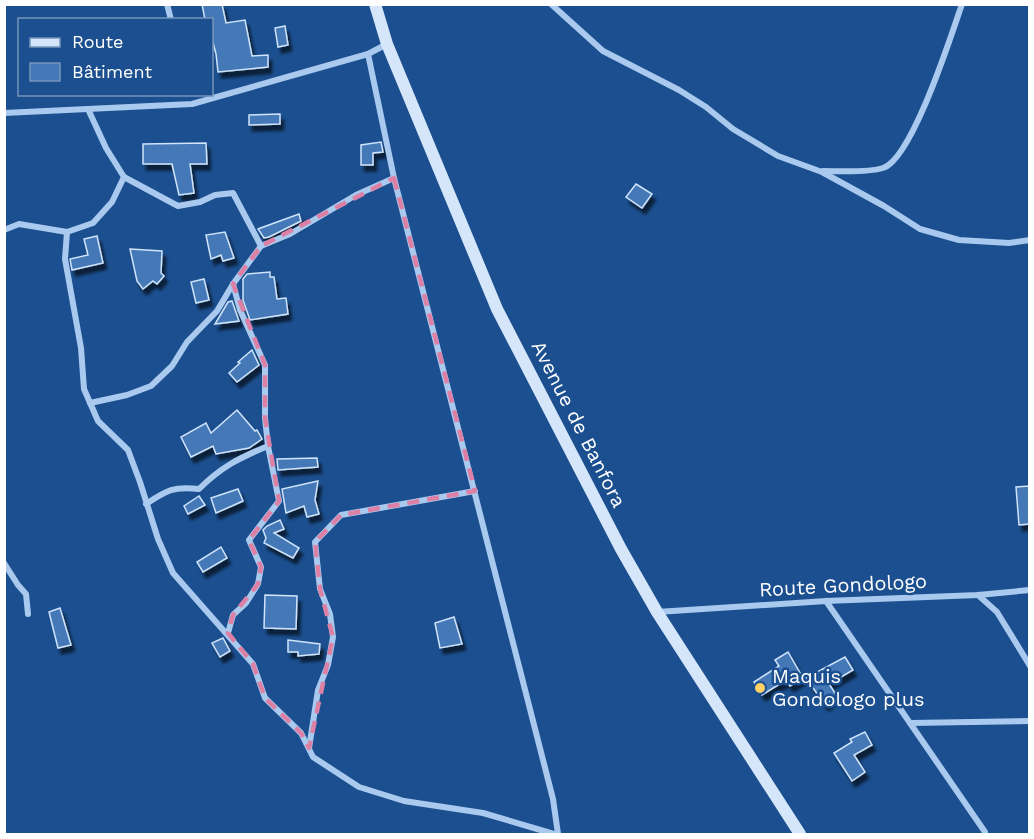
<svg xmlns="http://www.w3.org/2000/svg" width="1034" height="839" font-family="'Work Sans',sans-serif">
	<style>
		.building { fill: #4478b7; stroke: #cfe3fa; stroke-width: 1.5; filter: url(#shadow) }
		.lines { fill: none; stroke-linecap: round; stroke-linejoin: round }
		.minor { stroke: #a9c9ee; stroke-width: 6 }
		.secondary { stroke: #d6e6fa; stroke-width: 12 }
		.marked { fill: none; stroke: #dd80a5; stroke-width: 4.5; stroke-dasharray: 12 8; stroke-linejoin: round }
		.poi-dot { fill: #ffd166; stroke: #1b4f8f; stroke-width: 2 }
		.labels { text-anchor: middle; stroke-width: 5; stroke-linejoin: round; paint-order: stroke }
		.street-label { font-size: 20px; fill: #fff; stroke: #1b4f8f }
		.poi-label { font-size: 20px; fill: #fff; stroke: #1b4f8f; text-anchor: start }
	</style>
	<defs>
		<filter id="shadow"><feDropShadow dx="3.5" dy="6" stdDeviation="1.5" flood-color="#0009"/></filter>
	</defs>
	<rect width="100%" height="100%" fill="#1b4f8f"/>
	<!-- building -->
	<g class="building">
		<polygon points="202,4 222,4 226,23 245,20 252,56 268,55 268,67 218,72 216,54 212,39 212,20 205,20"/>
		<polygon points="285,26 288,45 278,47 275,28"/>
		<polygon points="280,114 280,124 249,125 249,115"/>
		<polygon points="381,142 383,152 373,153 373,165 361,165 361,145"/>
		<polygon points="206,143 207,164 190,164 194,193 179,195 172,164 143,164 143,144"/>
		<polygon points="636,184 652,194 642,208 626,197"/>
		<polygon points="299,214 301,221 269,237 264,238 258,229"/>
		<polygon points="225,232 234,258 223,261 221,255 211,259 206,235"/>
		<polygon points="97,236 103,263 72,270 70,259 88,255 84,239"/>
		<polygon points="130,249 162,251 161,273 164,276 157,284 153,281 143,289 137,281"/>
		<polygon points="270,272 270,277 274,277 277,299 286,298 288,314 250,320 243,300 243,279 247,274"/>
		<polygon points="204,279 209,300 196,303 191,282"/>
		<polygon points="232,301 239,321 215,324 228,302"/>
		<polygon points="252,350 259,365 237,382 229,373 240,363 238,362"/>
		<polygon points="237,410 255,431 257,430 262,439 249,448 216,454 213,446 191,457 181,437 206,423 211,433"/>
		<polygon points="317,458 318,467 278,470 277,459"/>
		<polygon points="318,481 315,500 319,514 307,517 304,506 286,513 282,489"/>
		<polygon points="1029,486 1029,524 1019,525 1016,487"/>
		<polygon points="238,489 243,501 216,513 211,498"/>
		<polygon points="199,496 205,505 188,514 184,506"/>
		<polygon points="280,520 284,529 274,533 299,548 293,558 264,543 266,538 263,530 267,526"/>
		<polygon points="221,547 227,558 203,572 197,562"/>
		<polygon points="265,595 297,596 296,629 264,628"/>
		<polygon points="60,608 71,645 58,648 49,612"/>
		<polygon points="454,617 462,644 440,648 435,623"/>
		<polygon points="223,638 230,651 220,657 212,643"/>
		<polygon points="288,640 320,644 319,654 298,656 298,652 288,652"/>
		<polygon points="788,652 803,678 790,686 786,680 762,695 754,682 779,666 775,660"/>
		<polygon points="845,657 853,670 829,684 837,696 825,705 806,678"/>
		<polygon points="865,732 872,745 854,755 865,772 852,781 834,753 852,742 850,739"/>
	</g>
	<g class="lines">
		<!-- minor -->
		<g class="minor">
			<polyline points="167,4 171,20"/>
			<polyline points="551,4 603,51 679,90 706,107 733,129 778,156 822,172 884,206 920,229 959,240 1009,243 1030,240"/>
			<polyline points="368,54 394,178 553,799 558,834"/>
			<polyline points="88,109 106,148 124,177 112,202 93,223 67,232 65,259 81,348 84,389 98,421 128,450 140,482 158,539 173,573 253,664 265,698 301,733 313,757 359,787 404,801 483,813 554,834"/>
			<polyline points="4,113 192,104 368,54 387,44"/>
			<path d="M823 171C840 171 867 173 883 168 912 159 951 36 962 4"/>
			<polyline points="124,177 178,206 200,202 215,195 233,193 261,246"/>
			<polyline points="4,230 19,224 67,232"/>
			<polyline points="90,403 127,395 151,386 172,366 187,342 217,311 233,284 261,246 290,234 356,195 394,178"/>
			<path d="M146 504C167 490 174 486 199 489 221 467 239 458 268 446L265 418V365L240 310 233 284"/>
			<polyline points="4,563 18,585 26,594 28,614"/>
			<polyline points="978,595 997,612 1030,666"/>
			<polyline points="826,601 985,832"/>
			<polyline points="657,612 826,601 978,595 1030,590"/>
			<polyline points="228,633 233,615 246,603 258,584 261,567 249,540 279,501 268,446"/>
			<polyline points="910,723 1030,721"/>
			<polyline points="309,748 318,690 328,665 333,637 330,614 320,589 315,542 341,515 475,491"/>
		</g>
		<!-- secondary -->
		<polyline class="secondary" points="375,4 387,44 497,309 621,549 657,612 800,834"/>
	</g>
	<!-- marked area -->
	<path class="marked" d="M394 178 475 491 341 515 315 542 320 589 333 637 309 748 301 733 265 698 253 664 228 633 233 615 258 584 261 567 249 540 279 501 265 418V365L233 284 261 246Z"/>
	<!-- markers -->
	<circle class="poi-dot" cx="760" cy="688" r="6"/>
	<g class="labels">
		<!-- street labels -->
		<g class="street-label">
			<text transform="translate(579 424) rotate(63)" y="7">Avenue de Banfora</text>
			<text transform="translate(843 585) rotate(-3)" y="7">Route Gondologo</text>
		</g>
		<!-- poi labels -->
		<g class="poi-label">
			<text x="772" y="683">Maquis<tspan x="772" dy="23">Gondologo plus</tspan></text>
		</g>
	</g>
	<!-- border -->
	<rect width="1034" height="839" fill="none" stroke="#ffffff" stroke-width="12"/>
	<!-- legend -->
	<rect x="18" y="18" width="195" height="78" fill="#1b4f8f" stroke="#7695bc" stroke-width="1.5"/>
	<rect x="30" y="38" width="30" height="9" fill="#d6e6fa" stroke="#7695bc" stroke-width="1.5"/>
	<text x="72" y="48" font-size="18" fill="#ffffff">Route</text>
	<rect x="30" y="63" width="30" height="18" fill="#4478b7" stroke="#7695bc" stroke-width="1.5"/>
	<text x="72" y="78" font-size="18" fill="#ffffff">Bâtiment</text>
</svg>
